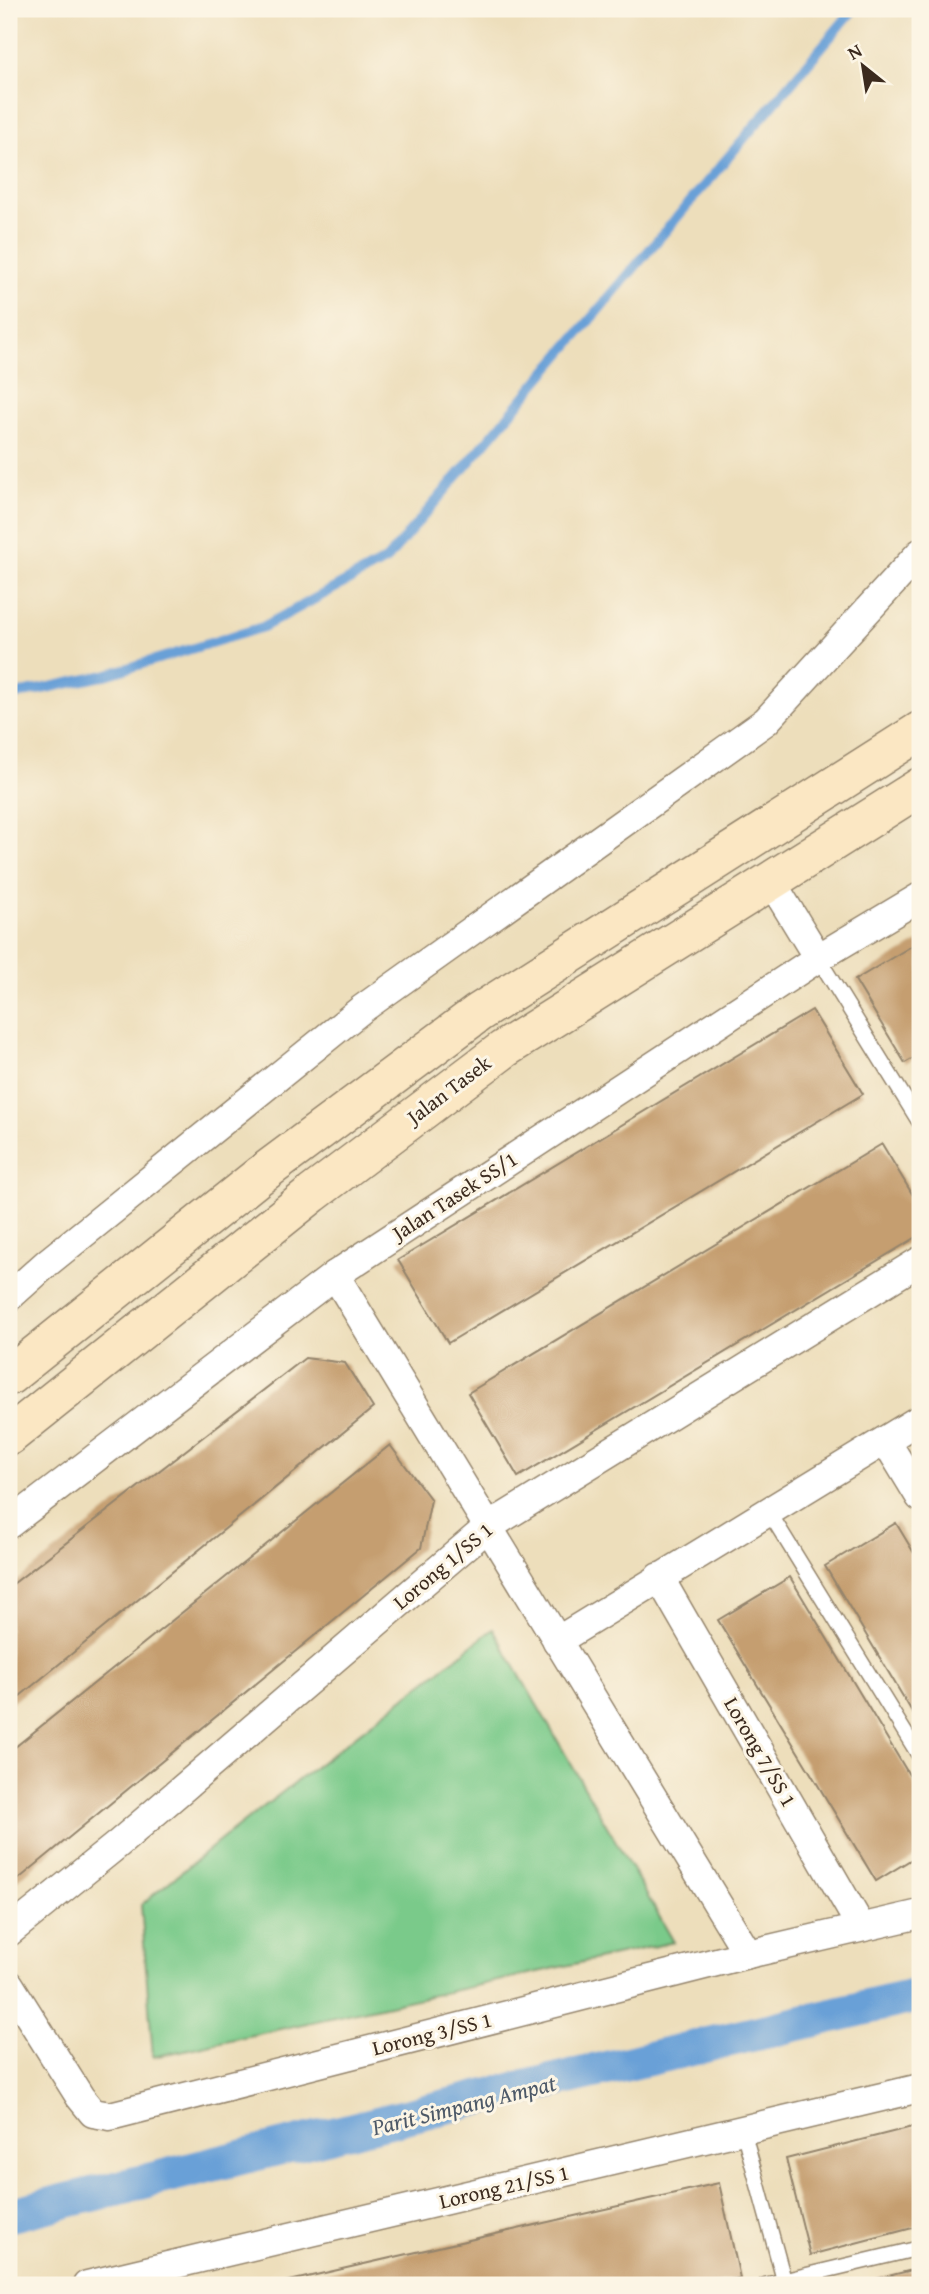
<svg xmlns="http://www.w3.org/2000/svg" width="929" height="2294" font-family="'Gentium Book Plus',serif">
	<style>
		.green { fill: #7aca8a; stroke: #5a7a54; stroke-width: 2 }
		.lines { fill: none; stroke-linecap: round; stroke-linejoin: round }
		.stream { stroke: #69a0d7; stroke-width: 10 }
		.canal { stroke: #69a0d7; stroke-width: 35 }
		.building { fill: #c59e6f }
		.service-casing { stroke: #94846c; stroke-width: 17 }
		.minor-casing { stroke: #94846c; stroke-width: 31 }
		.secondary-casing { stroke: #94846c; stroke-width: 41 }
		.service { stroke: #fff; stroke-width: 14 }
		.minor { stroke: #fff; stroke-width: 28 }
		.secondary { stroke: #fbe7c3; stroke-width: 38 }
		.labels { text-anchor: middle; stroke-width: 6; stroke-linejoin: round; paint-order: stroke }
		.street-label { font-size: 21px; fill: #3b2a1e; stroke: #fcf5e5 }
		.water-label { font-size: 23px; font-style: italic; fill: #4d5968; stroke: #fcf5e5 }
	</style>
	<rect width="100%" height="100%" fill="#fcf5e5"/>
	<filter id="ink" filterUnits="userSpaceOnUse"><feTurbulence type="fractalNoise" baseFrequency=".0143" numOctaves="2"/><feDisplacementMap in="SourceGraphic" scale="14" xChannelSelector="R" yChannelSelector="G"/><feConvolveMatrix kernelMatrix="1 2 1 2 8 2 1 2 1" color-interpolation-filters="sRGB"/></filter>
	<filter id="wash" filterUnits="userSpaceOnUse"><feTurbulence type="fractalNoise" baseFrequency=".00686" numOctaves="4" result="noise"/><feDisplacementMap in="SourceGraphic" scale="28" xChannelSelector="R" yChannelSelector="G"/><feGaussianBlur stdDeviation="1.57" result="paint"/><feColorMatrix in="noise" values="0 0 0 0 0 0 0 0 0 0 0 0 0 0 0 0 0 1.4 0 .05"/><feComposite in="paint" operator="in"/></filter>
	<g filter="url(#wash)">
		<rect width="100%" height="100%" fill="#eddebb"/>
		<!-- green -->
		<polygon class="green" points="493,1629 674,1942 153,2057 141,1905 222,1839"/>
		<g class="lines">
			<!-- stream -->
			<polyline class="stream" points="9,696 102,676 263,627 386,560 854,9"/>
			<!-- canal -->
			<polyline class="canal" points="9,2215 476,2099 920,1995"/>
		</g>
		<g id="blocks">
			<!-- building -->
			<g class="building">
				<polygon points="920,941 920,1054 905,1063 855,980"/>
				<polygon points="812,1010 863,1094 448,1343 398,1260"/>
				<polygon points="882,1144 920,1207 920,1235 518,1477 468,1393"/>
				<polygon points="305,1358 345,1363 373,1408 9,1705 9,1587"/>
				<polygon points="390,1445 431,1500 421,1548 15,1882 9,1880 9,1752"/>
				<polygon points="896,1523 920,1563 920,1725 825,1566"/>
				<polygon points="790,1577 920,1793 920,1854 876,1881 718,1620"/>
				<polygon points="920,2125 920,2226 810,2255 786,2159"/>
				<polygon points="719,2183 740,2278 709,2285 272,2285"/>
				<polygon points="920,2268 920,2285 856,2285 856,2284"/>
			</g>
		</g>
	</g>
	<g filter="url(#ink)">
		<use href="#blocks" fill-opacity="0" stroke="#94846c" stroke-width="2"/>
		<g class="lines">
			<!-- service casing -->
			<g class="service-casing">
				<g id="service">
					<polyline points="818,958 920,1123"/>
					<polyline points="769,1512 920,1757"/>
					<polyline points="743,2130 784,2280"/>
					<polyline points="765,2285 920,2248"/>
				</g>
			</g>
			<!-- minor casing -->
			<g class="minor-casing">
				<g id="minor">
					<polyline points="771,881 818,958"/>
					<polyline points="335,1275 748,1954"/>
					<polyline points="9,1297 47,1263 362,1009 766,721 920,553"/>
					<polyline points="886,1441 920,1497"/>
					<polyline points="9,1524 335,1275 818,958 920,897"/>
					<polyline points="659,1577 861,1927"/>
					<polyline points="557,1641 920,1419"/>
					<polyline points="9,1932 118,1844 488,1527 920,1261"/>
					<polyline points="9,1984 80,2097 93,2113 110,2116 748,1954 920,1914"/>
					<polyline points="87,2285 920,2088"/>
				</g>
			</g>
			<!-- secondary casing -->
			<g class="secondary-casing">
				<g id="secondary">
					<polyline points="9,1376 259,1176 478,1013 920,731"/>
					<polyline points="9,1436 312,1194 504,1049 920,787"/>
				</g>
			</g>
			<!-- service -->
			<use href="#service" class="service"/>
			<!-- minor -->
			<use href="#minor" class="minor"/>
			<!-- secondary -->
			<use href="#secondary" class="secondary"/>
		</g>
	</g>
	<g class="labels">
		<!-- street labels -->
		<g class="street-label">
			<text transform="translate(449 1090) rotate(-37)" y="7">Jalan Tasek</text>
			<text transform="translate(455 1196) rotate(-33)" y="7">Jalan Tasek SS/1</text>
			<text transform="translate(443 1566) rotate(-40)" y="7">Lorong 1/SS 1</text>
			<text transform="translate(760 1752) rotate(60)" y="7">Lorong 7/SS 1</text>
			<text transform="translate(432 2034) rotate(-14)" y="7">Lorong 3/SS 1</text>
			<text transform="translate(504 2187) rotate(-13)" y="7">Lorong 21/SS 1</text>
		</g>
		<!-- water labels -->
		<g class="water-label">
			<text transform="translate(464 2105) rotate(-14)" y="8">Parit Simpang Ampat</text>
		</g>
	</g>
	<!-- margin -->
	<rect width="929" height="2294" fill="none" stroke="#fcf5e5" stroke-width="35"/>
	<!-- north arrow -->
	<g transform="translate(863 66) rotate(330)" stroke="#fcf5e5" stroke-width="5" paint-order="stroke">
	<path d="M0-5L12 26L0 18L-12 26Z" fill="#3b2a1e"/>
	<text y="-10" font-size="19" font-weight="bold" text-anchor="middle" fill="#3b2a1e">N</text>
	</g>
</svg>
